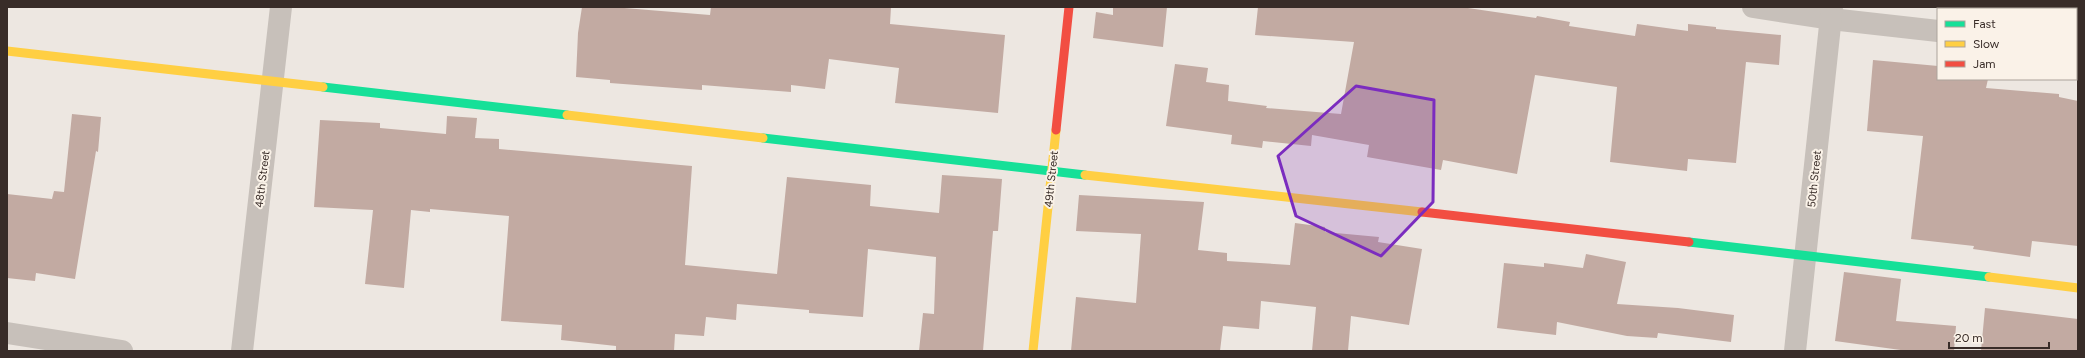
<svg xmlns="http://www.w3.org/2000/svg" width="2085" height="358" font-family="Figtree,sans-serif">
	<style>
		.building { fill: #c2aaa2 }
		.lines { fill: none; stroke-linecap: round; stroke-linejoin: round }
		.street { stroke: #c7c0ba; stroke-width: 22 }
		.fast { stroke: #16e098; stroke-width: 9 }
		.slow { stroke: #ffcf43; stroke-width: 9 }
		.jam { stroke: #f24e42; stroke-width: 9 }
		.marked { fill: #7b2cbf; fill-opacity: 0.2; stroke: #7b2cbf; stroke-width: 3; stroke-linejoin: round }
		.labels { text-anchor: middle; stroke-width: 4; stroke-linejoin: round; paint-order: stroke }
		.street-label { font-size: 11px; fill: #382c28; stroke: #faf2e8 }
	</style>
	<rect width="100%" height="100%" fill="#ede7e1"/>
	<!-- building -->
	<g class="building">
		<polygon points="582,7 612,7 710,15 711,7 891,7 890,24 1005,35 998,113 895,103 899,68 829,59 825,89 791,85 791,92 702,85 702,90 610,83 610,80 576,77 578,33"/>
		<polygon points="1113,7 1167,7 1163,47 1093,38 1096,12 1113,15"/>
		<polygon points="1258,7 1461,7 1536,18 1537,16 1570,22 1569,26 1635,36 1637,24 1688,31 1688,24 1716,27 1716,29 1781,35 1779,65 1746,62 1736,163 1688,159 1687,171 1610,162 1617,87 1535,75 1517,174 1443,160 1441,170 1367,157 1369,145 1312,135 1311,146 1263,141 1262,148 1231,144 1232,135 1166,126 1175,64 1208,68 1206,82 1229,85 1228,101 1267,106 1266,108 1341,114 1354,42 1255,35"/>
		<polygon points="1873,60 1938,66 1938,79 1988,79 1986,88 2059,94 2059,97 2078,101 2078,246 2032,241 2030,257 1973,249 1974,246 1911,239 1923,136 1867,131"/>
		<polygon points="72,114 101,117 98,152 96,151 75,279 36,273 35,281 7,278 7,194 52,199 54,191 64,192"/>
		<polygon points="447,116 477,118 475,138 499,139 499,149 692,166 685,265 777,274 787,177 871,185 870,206 939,213 942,175 1002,179 998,231 993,231 983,351 919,351 923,313 934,314 936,257 868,249 863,317 809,313 809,310 737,304 736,320 706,317 704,336 675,334 674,351 616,351 616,346 561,340 562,325 501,321 509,216 430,209 430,212 411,210 404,288 365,284 373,210 314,207 320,120 380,123 380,128 446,134"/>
		<polygon points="1079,195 1204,202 1198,250 1227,253 1227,261 1290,265 1295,223 1325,227 1325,232 1379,237 1378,242 1422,249 1409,325 1351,316 1348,351 1312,351 1316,307 1261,301 1259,329 1223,326 1220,351 1071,351 1076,297 1136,303 1141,234 1076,231"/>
		<polygon points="1586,254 1626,262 1617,304 1678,308 1734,315 1731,342 1658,333 1657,338 1627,336 1557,322 1556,335 1497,328 1504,263 1544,267 1544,263 1583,268"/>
		<polygon points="1844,272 1901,279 1896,321 1956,326 1954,351 1908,351 1835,341"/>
		<polygon points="1985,308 2078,319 2078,351 1981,351"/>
	</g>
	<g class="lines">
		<!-- street -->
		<g class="street">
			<polyline points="1753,7 1831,19 1938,31"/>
			<polyline points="2076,46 2078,46"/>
			<polyline points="7,333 122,351"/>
			<polyline points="242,351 281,7"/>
			<polyline points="1795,351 1832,7"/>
		</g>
		<!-- fast -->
		<g class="fast">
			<polyline points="323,87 567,115"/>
			<polyline points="763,138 1085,175"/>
			<polyline points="1689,242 1989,277"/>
		</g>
		<!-- slow -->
		<g class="slow">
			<polyline points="7,51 323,87"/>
			<polyline points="567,115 763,138"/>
			<polyline points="1085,175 1422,212"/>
			<polyline points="1989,277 2078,288"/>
			<polyline points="1033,351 1056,130"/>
		</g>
		<!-- jam -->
		<g class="jam">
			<polyline points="1056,130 1069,7"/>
			<polyline points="1422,212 1689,242"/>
		</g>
	</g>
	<!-- marked area -->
	<path class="marked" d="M1356 86 1434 100 1433 202 1381 256 1296 216 1278 156Z"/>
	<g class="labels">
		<!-- street labels -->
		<g class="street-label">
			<text transform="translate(262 179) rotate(-83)" y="4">48th Street</text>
			<text transform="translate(1051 179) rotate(-84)" y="4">49th Street</text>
			<text transform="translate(1814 179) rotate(-84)" y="4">50th Street</text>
		</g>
	</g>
	<!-- border -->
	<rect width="2085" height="358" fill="none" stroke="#382c28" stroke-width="16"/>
	<!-- legend -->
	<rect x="1937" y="8" width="140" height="72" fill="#faf2e8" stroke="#aca39b"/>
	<rect x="1945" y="21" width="20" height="6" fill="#16e098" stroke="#aca39b"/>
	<text x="1973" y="28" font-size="12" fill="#382c28">Fast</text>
	<rect x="1945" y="41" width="20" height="6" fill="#ffcf43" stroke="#aca39b"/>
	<text x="1973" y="48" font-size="12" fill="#382c28">Slow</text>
	<rect x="1945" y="61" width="20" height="6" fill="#f24e42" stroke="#aca39b"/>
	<text x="1973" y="68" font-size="12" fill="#382c28">Jam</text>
	<!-- scale -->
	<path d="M1949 342v6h100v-6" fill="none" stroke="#382c28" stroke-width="2"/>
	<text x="1955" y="342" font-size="12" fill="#382c28" stroke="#faf2e8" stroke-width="3" paint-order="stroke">20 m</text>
</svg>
